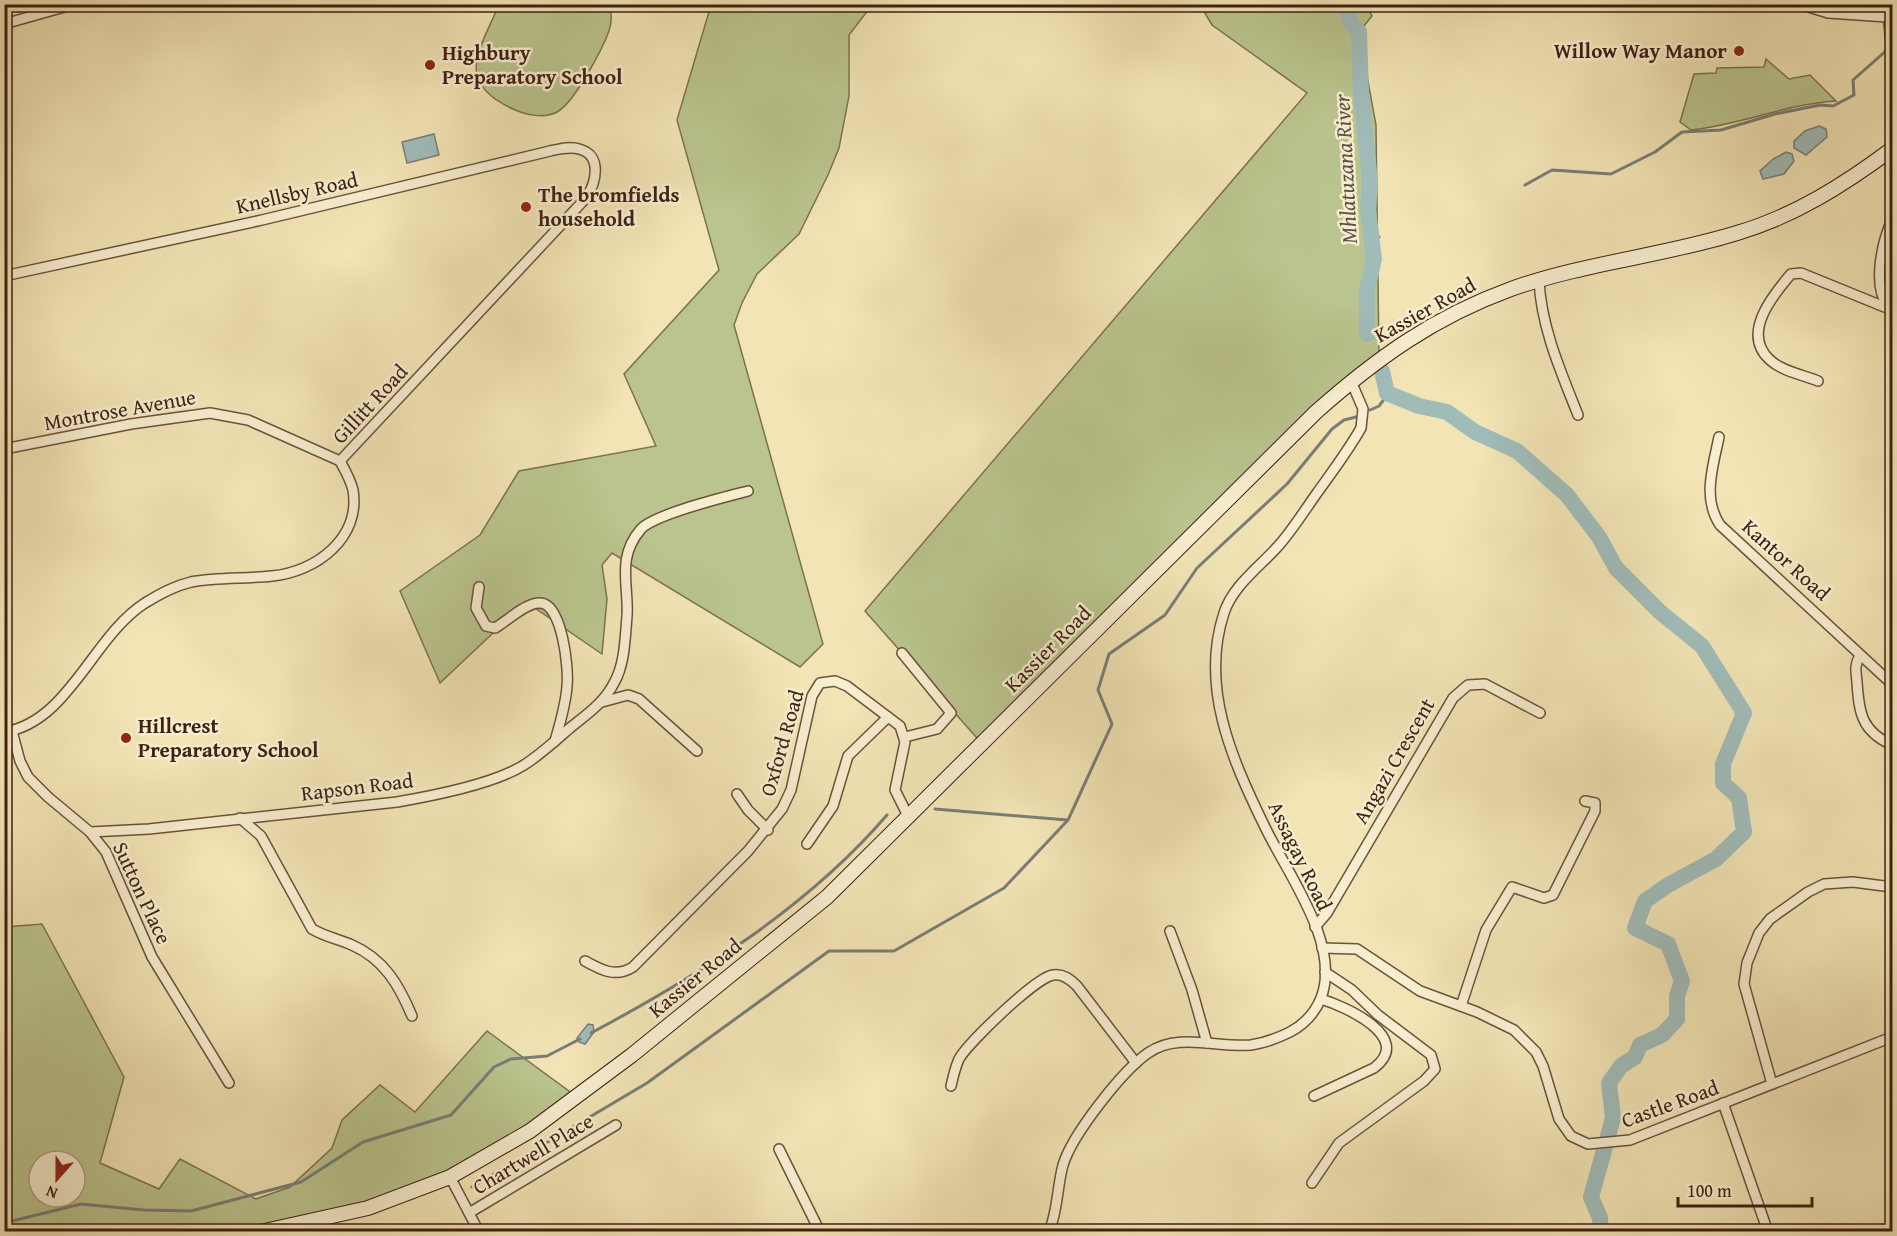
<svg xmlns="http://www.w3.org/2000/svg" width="1897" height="1236" font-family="'Gentium Book Plus',serif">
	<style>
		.green { fill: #bac48e; stroke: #7c7250; stroke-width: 1.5; fill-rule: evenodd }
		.water { fill: #a0bcb9; stroke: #797e77; stroke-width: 1.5 }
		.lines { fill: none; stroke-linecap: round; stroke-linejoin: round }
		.stream { stroke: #797e77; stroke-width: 3 }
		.river { stroke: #a0bcb9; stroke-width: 16 }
		.street-casing { stroke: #6b523c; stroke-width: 12 }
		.secondary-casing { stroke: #3e2113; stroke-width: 16 }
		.street { stroke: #f7edcf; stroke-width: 9 }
		.secondary { stroke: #f7edcf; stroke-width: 14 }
		.poi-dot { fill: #8f2418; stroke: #f7edcf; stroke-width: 2 }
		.labels { text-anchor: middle; stroke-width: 5; stroke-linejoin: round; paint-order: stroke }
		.poi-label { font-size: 21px; font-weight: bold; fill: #3e2113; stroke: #f7edcf; text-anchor: start }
		.street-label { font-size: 21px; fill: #3e2113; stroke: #f7edcf }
		.water-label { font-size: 22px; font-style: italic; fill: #5b5045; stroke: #f7edcf }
	</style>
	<rect width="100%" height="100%" fill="#f2e4b5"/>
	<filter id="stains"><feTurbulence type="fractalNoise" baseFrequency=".00333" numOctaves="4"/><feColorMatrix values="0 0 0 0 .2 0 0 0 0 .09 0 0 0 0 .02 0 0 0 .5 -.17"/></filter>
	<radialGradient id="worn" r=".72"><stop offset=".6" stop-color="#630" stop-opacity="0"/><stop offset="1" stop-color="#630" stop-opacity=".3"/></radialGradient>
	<!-- green -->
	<g class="green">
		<path d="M499 5H609C612 13 612 22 609 31 602 50 574 103 557 112 544 119 526 115 513 109 454 82 479 51 499 5Z"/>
		<polygon points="711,5 872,5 849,35 849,96 839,148 828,175 799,234 757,274 742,303 734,325 823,644 800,667 612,553 602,565 607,599 602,654 526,602 440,683 400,591 480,535 519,471 656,446 624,374 719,270 677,120"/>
		<polygon points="1200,5 1366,5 1372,16 1359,32 1376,125 1379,358 983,745 865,611 1307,93 1212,25"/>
		<path d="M1766 59 1789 79 1810 75 1836 101C1786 104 1740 125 1691 130L1680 122 1694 74 1716 73 1717 68 1764 67Z"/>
		<path d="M42 924 124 1077 100 1163 159 1189 180 1159 256 1199 290 1187 332 1148 342 1120 380 1085 415 1112 487 1031 577 1097 419 1190 260 1231 5 1232V927ZM39 1161H75V1197H39Z"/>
	</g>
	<!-- water -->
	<g class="water">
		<polygon points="1819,126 1826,129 1827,137 1806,155 1794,148 1794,141 1805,131"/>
		<polygon points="434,134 439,155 407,163 402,142"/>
		<polygon points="1786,152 1792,154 1794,161 1784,174 1763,179 1760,171 1773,159"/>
		<polygon points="588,1024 593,1025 594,1032 585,1044 579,1042 577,1038"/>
	</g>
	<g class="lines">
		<!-- stream -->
		<g class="stream">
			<polyline points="1525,185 1552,170 1611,174 1655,152 1682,132 1721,130 1775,114 1820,105 1833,106 1854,95 1853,80 1887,50 1883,10 1892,4"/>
			<polyline points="1370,239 1379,237"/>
			<polyline points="1370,410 1379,406 1388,394"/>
			<polyline points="1741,713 1744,713"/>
			<polyline points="935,809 1067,820"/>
			<path d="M591 1033C698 976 807 908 887 815"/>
			<polyline points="472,1187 647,1083 829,951 894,951 1004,888 1068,820 1112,724 1098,690 1109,654 1165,615 1197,568 1287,484 1332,429 1344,420 1356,417"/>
			<polyline points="4,1223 81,1204 144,1210 191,1211 301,1182 363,1142 451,1115 494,1067 511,1059 547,1056 580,1039"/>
			<polyline points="448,1232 453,1227"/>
		</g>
		<!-- river -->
		<g class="river">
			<polyline points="1345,4 1350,22 1359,32 1361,93 1370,182 1368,210 1374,259 1367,290 1367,334"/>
			<polyline points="1382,371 1387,393 1419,406 1447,412 1475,432 1517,451 1567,495 1599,537 1616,568 1660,612 1702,646 1744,713 1723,764 1723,783 1739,798 1744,832 1716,859 1668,885 1645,901 1635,928 1668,944 1682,981 1677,996 1677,1019 1662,1035 1640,1045 1635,1057 1621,1066 1609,1083 1613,1118 1591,1197 1600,1218 1601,1232"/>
		</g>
		<!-- street casing -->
		<g class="street-casing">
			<g id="street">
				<polyline points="1799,4 1828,13 1887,17 1892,24"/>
				<polyline points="4,24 75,4"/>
				<path d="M4 276 262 220 550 151C559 149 570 146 579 149 603 155 596 183 586 198L340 461"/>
				<path d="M1539 280C1541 327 1561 372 1578 415"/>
				<path d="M1888 306C1872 286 1882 242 1892 220"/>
				<path d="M1818 381C1803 375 1782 371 1770 360 1741 334 1772 296 1791 274L1801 273 1892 310"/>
				<path d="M1719 437C1713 467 1702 498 1720 525L1892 684"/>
				<polyline points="4,449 131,424 210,413 248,420 340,461"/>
				<path d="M479 587 476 608 486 626 495 628C507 621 527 602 540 603 562 603 569 668 567 686 566 704 560 723 555 741"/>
				<polyline points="902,653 951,713 937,729 905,737"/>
				<path d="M1860 655C1854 666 1856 671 1857 682 1859 712 1861 731 1892 745"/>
				<polyline points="602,702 628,695 639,699 697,751"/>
				<polyline points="12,731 20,761 28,777 48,797 90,832 106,852 152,957 229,1083"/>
				<path d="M4 732C68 723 93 636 145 603 160 594 174 586 191 582 218 577 245 579 272 576 316 572 361 538 353 490 351 481 345 470 340 461"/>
				<polyline points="737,794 748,810 768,830"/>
				<path d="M240 818 261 836 312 929C326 937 338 939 352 945 384 959 399 985 412 1016"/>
				<path d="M90 832 149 829 397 802C432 796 494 784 524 765 540 755 555 741 570 728 586 715 604 703 614 683 625 664 625 638 627 616 629 585 616 558 641 529 655 514 725 497 748 491"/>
				<polyline points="807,844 833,806 848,756 888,717"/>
				<polyline points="1315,927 1327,913 1453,698 1468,685 1485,684 1540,713"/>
				<polyline points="1170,931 1192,990 1207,1043"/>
				<polyline points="1322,948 1357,949 1420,991 1477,1012 1514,1030 1536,1052 1543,1066 1559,1119 1571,1136 1588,1144 1630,1140 1892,1037"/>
				<path d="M585 961C601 970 616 978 633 967L748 851 782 809 791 790 812 696 820 683 835 681 847 686 900 726 905 742 895 790 909 818"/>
				<polyline points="1461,1006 1486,930 1512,887 1544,898 1553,895 1595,811 1595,803 1585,801"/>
				<polyline points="1772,1084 1744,984 1747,963 1759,933 1770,919 1808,892 1824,884 1853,882 1892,887"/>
				<path d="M951 1086C953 1077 955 1068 959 1059 968 1043 1035 978 1053 975 1063 973 1071 980 1077 986L1136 1063"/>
				<path d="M1314 1096 1374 1068C1415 1037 1344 1006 1321 999"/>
				<polyline points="1723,1103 1768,1232"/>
				<polyline points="779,1149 820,1232"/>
				<polyline points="450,1177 479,1232"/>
				<polyline points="1312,1183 1339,1143 1424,1081 1435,1069 1431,1055 1378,1015 1352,990 1325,972"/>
				<polyline points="469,1213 616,1125"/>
				<path d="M1049 1232C1058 1210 1057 1187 1063 1165 1072 1135 1122 1071 1148 1053 1178 1032 1217 1048 1251 1045 1264 1043 1278 1038 1290 1032 1305 1024 1315 1013 1321 998 1342 943 1285 871 1263 823 1231 757 1200 686 1224 613 1233 585 1261 566 1280 544 1293 529 1305 510 1317 493 1332 472 1348 451 1361 428L1363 409 1351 381"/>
			</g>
		</g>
		<!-- secondary casing -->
		<g class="secondary-casing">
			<path id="secondary" d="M260 1232 368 1208 450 1177 530 1131 632 1055 827 897 1316 412C1377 358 1434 317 1511 289 1584 263 1663 256 1737 233 1795 216 1845 184 1892 149"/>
		</g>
		<!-- street -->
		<use href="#street" class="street"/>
		<!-- secondary -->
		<use href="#secondary" class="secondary"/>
	</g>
	<!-- markers -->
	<g class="poi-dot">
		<circle cx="1739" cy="51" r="6"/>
		<circle cx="430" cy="65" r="6"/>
		<circle cx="526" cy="207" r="6"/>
		<circle cx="126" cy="738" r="6"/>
	</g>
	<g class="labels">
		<!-- poi labels -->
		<g class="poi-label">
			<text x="1727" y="58" text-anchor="end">Willow Way Manor</text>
			<text x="442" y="60">Highbury<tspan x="442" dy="24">Preparatory School</tspan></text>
			<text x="538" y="202">The bromfields<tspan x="538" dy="24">household</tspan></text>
			<text x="138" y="733">Hillcrest<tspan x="138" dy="24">Preparatory School</tspan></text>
		</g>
		<!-- street labels -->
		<g class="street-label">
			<text transform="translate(297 193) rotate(-13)" y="7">Knellsby Road</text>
			<text transform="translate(1425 310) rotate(-29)" y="7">Kassier Road</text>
			<text transform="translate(370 404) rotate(-47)" y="7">Gillitt Road</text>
			<text transform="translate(120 410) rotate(-10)" y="7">Montrose Avenue</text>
			<text transform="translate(1786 560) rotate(42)" y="7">Kantor Road</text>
			<text transform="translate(1048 649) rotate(-45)" y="7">Kassier Road</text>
			<text transform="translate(782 743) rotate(-74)" y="7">Oxford Road</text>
			<text transform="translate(1394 761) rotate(-60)" y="7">Angazi Crescent</text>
			<text transform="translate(357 787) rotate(-7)" y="7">Rapson Road</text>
			<text transform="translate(1300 856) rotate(64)" y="7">Assagay Road</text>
			<text transform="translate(142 893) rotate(65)" y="7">Sutton Place</text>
			<text transform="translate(695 978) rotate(-39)" y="7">Kassier Road</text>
			<text transform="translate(1670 1104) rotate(-20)" y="7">Castle Road</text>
			<text transform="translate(533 1154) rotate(-31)" y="7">Chartwell Place</text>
		</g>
		<!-- water labels -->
		<g class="water-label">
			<text transform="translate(1345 169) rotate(-93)" y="8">Mhlatuzana River</text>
		</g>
	</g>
	<!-- margin -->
	<rect width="1897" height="1236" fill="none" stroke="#f2e4b5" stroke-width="24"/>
	<rect x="6" y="6" width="1885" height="1224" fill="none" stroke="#3e2113" stroke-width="3"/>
	<rect x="12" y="12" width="1873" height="1212" fill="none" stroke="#3e2113" stroke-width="1.5"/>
	<!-- north arrow -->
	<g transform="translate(57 1179) rotate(201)"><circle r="28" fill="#f7edcf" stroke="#ad9b84" stroke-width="1.5"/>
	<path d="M0-4.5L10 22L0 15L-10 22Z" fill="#8f2418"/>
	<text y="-9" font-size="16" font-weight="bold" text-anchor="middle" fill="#3e2113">N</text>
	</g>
	<!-- scale -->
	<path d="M1678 1197v9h134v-9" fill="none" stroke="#3e2113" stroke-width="3"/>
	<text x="1687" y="1197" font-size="18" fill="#3e2113" stroke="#f7edcf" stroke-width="4.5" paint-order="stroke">100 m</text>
	<rect width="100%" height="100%" filter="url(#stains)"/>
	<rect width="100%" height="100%" fill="url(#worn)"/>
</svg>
